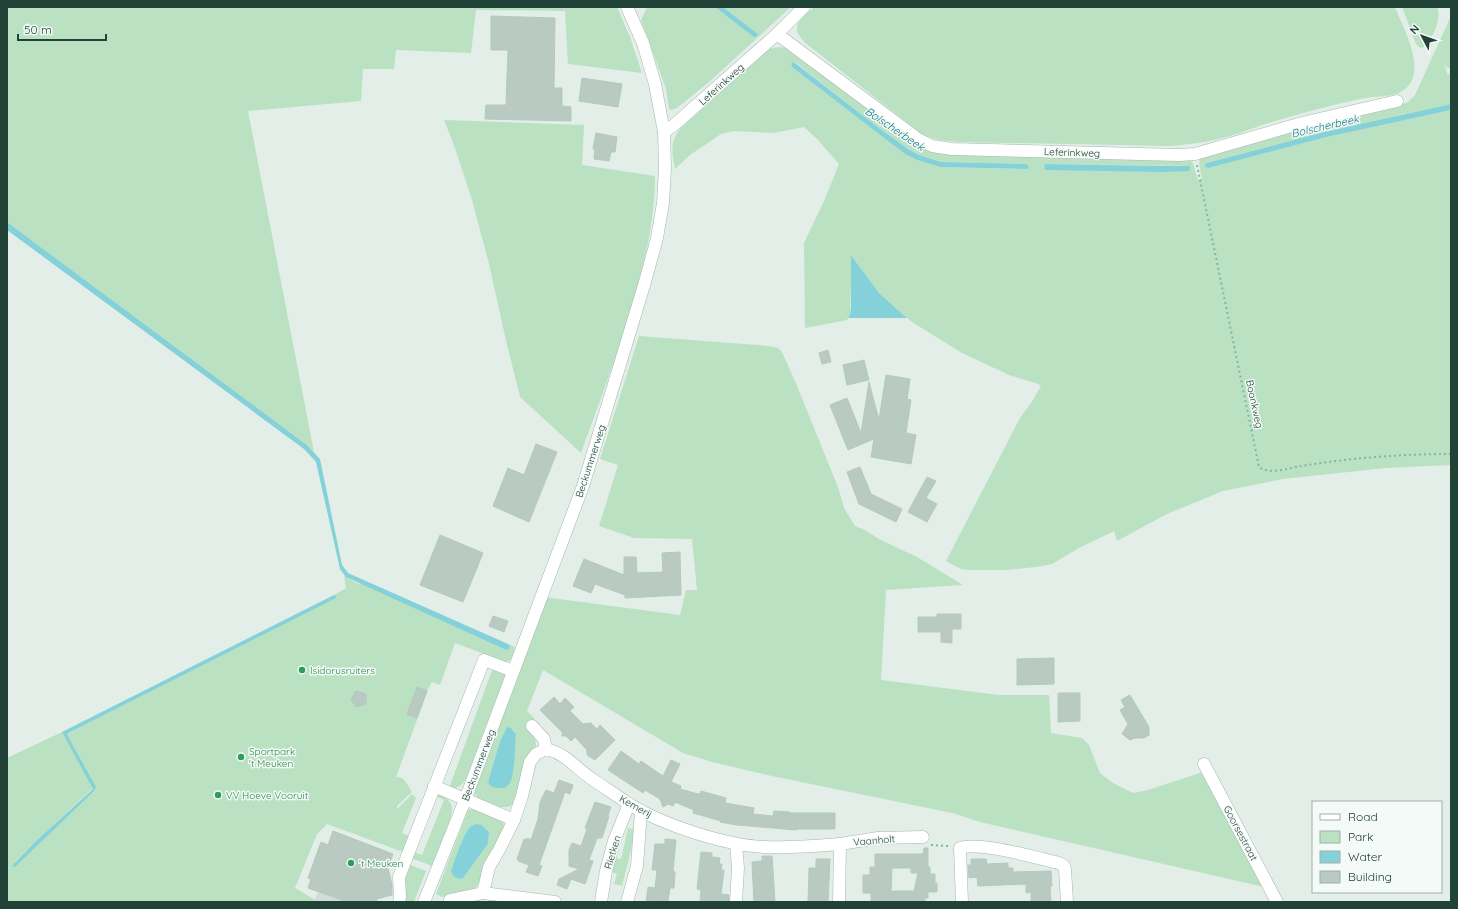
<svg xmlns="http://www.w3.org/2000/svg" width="1458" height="909" font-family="Quicksand,sans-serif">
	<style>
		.built { fill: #d1ded7 }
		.green { fill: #bae2c2; fill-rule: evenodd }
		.water { fill: #85d1d9 }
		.building { fill: #b8cac1; stroke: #b4c9bf; fill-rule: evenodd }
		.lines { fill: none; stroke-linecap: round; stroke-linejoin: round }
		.minor-casing { stroke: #a5b7b0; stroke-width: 13 }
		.path { stroke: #80b5a2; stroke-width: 2; stroke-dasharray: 2 3; stroke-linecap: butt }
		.minor { stroke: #fff; stroke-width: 12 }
		.leisure-dot { fill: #2e9e5b; stroke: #f4faf7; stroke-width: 1.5 }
		.labels { text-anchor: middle; stroke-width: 3; stroke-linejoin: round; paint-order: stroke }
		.street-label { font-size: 10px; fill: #204237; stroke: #f4faf7 }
		.leisure-label { font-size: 10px; fill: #27864d; stroke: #f4faf7; text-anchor: start }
		.water-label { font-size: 11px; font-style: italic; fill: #137985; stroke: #f4faf7 }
	</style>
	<rect width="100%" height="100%" fill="#e3eee9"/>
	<!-- built -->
	<polygon class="built" points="318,892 347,902 313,902"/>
	<!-- green -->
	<g class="green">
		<polygon points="7,7 617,7 630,37 642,73 568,64 565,11 476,10 471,53 396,50 394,69 363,69 361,101 248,111 314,452 307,445 7,222"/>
		<polygon points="647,7 715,7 756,38 758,36 758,34 723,7 791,7 709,82 677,108 671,110 669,109 666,89 641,20"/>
		<path d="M814 7H1395C1403 28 1422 60 1411 82 1401 99 1382 95 1365 98 1331 105 1298 114 1265 124 1250 129 1235 135 1219 139 1203 143 1187 144 1171 146L958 142 939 140 923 135 804 42C802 39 798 35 797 31 795 21 808 13 814 7Z"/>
		<path d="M1402 7H1437C1442 20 1433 37 1424 47L1420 48 1416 44Z"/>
		<path d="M1451 16V69L1446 67 1443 62 1448 75 1451 71V104L1396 116 1207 163 1206 168 1327 137 1451 110V465L1386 468 1283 479 1223 491 1167 514 1117 541 1114 531 1079 548 1052 564 1037 567 1006 570H971L961 569 946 561 1020 418 1033 400 1041 386 1038 384 1009 375 962 353 912 322 879 293 852 256 850 315 847 320 805 328 804 243 824 201 839 164 817 139 804 127 773 133 734 131 721 134 690 155 675 169C672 151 669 143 681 128L769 49 779 47 787 48 865 106 898 133 919 146 932 151 952 154 1078 159H1189L1193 163 1198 180 1202 178 1199 164 1200 158 1301 130 1395 107 1408 102 1415 95ZM793 62 796 63 883 131 908 149 919 155 941 162 1027 164 1029 168 1027 169 940 167 917 160 905 154 880 135 792 67 791 64ZM1046 164 1188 166 1190 169 1044 168Z"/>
		<path d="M444 120 584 125 582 165 655 176C655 220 645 262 632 304 618 354 599 403 581 453L520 397 507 345 489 264 472 200 455 148Z"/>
		<path d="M639 336 769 346 778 348 782 352 795 381 838 487 844 508 855 526 865 530 879 539 917 557 963 585 886 590 881 680 999 695H1049L1051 733 1082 738 1089 745 1100 773 1113 783 1133 793 1148 790 1203 772 1264 887 980 822 952 813 767 775 712 762 683 753 543 670 527 711 535 719 526 727C531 732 537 738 536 746L517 799 512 805 508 807H500L480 801 474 793 544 597 680 615 686 590H697L692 539 634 538 599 526 618 465 600 459ZM507 727 514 730 504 788C497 789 493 786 488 782L500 741Z"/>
		<path d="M344 575 351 580 359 584 361 583 506 650 509 649 510 646 508 644 515 647 511 660 505 662 455 643 440 685 432 682 429 687 396 777C406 777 407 785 412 792L397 806V809L412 794 416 798 402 833 409 836 403 852 327 824 317 834 295 888 314 899 313 902H7V758L62 732 93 788 35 842 12 865 94 791 65 733 336 595H334L346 588Z"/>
		<path d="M495 669 504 673 505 676 467 776C464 785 458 789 449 788L491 673 492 671Z"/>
		<path d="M436 793C443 796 450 799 452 807 454 815 436 855 432 866L411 858 413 852 422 855 444 800 435 796Z"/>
		<path d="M476 809C483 812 493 814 499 818 514 827 490 852 485 861 480 871 482 882 474 890L442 897 436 894 468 810ZM482 825 489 832 488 844 467 872 452 868 467 831Z"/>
		<polygon points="628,828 636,830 622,886 614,884 617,874 611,872 615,858 621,859"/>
		<polygon points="408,864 426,871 414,902 404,902 403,878"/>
	</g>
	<!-- water -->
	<g class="water">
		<polygon points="715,7 723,7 758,34 757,37 754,37"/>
		<polygon points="792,62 795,63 883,131 908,149 919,155 941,162 1027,164 1029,168 1027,169 940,167 917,160 905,154 880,135 792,67 791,64"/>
		<polygon points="1451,104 1451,110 1327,137 1208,168 1205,167 1205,164 1207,163 1325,132"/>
		<polygon points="1046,164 1163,166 1190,166 1190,169 1189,171 1163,172 1045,170 1044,166"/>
		<polygon points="7,222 307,445 320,459 342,565 348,573 508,644 510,646 509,649 506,650 346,577 340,569 316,462 304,449 7,230"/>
		<polygon points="851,255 879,293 907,318 848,318 850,315 851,307"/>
		<polygon points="334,595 336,596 336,598 68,733 67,735 96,787 94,791 15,867 12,866 35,842 93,789 62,732"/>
		<path d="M507 727 511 728 516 734C515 744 515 778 509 784 507 788 502 789 498 788 493 788 490 786 488 782L500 741Z"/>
		<path d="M477 824 482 825 489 832 488 844 463 878C457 880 454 877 451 872 453 864 465 830 471 826 473 825 475 825 477 824Z"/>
	</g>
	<!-- building -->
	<g class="building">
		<polygon points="491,16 555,18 554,88 562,88 562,106 571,107 571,121 485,119 486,105 506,105 508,50 491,50"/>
		<polygon points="582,78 622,84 618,107 579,101"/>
		<polygon points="596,133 617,137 615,152 611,152 609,161 594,159 595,150 593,149"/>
		<polygon points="828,350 831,362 822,364 819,353"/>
		<polygon points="864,360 869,380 847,385 843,365"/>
		<polygon points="886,375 910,379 907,399 911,400 906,433 916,435 911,464 871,457 874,439 848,450 830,405 847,398 861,433 869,382 879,420"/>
		<polygon points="536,444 557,452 529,522 493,506 508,468 524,475"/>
		<polygon points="860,467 871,494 902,509 896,522 859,504 847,472"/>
		<polygon points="927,477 936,481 926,498 937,504 927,522 908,512"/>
		<polygon points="440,535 483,553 463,602 420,585"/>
		<polygon points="680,552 681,595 625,598 625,595 595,584 591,593 573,586 584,559 624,575 624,557 636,557 637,573 663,572 662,553"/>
		<polygon points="937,614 961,614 961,629 952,629 952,643 941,642 941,632 918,632 918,617 937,617"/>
		<polygon points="493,616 508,621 504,632 489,626"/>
		<polygon points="1054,658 1054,684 1017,685 1017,659"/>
		<polygon points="417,687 427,691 417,718 407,714"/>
		<polygon points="356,691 366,694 366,704 356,707 351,699"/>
		<polygon points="1058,693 1080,693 1080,721 1058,722"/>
		<polygon points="1130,695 1149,727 1149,735 1144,738 1135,738 1130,740 1122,734 1128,724 1120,710 1125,707 1121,700"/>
		<polygon points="554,697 560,704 565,698 574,707 570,711 583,724 591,723 597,729 600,725 615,740 595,760 587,755 587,750 575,737 571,741 566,736 562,736 562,732 540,710"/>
		<polygon points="621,751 639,764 641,761 663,776 671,760 680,764 671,782 681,786 680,789 698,794 701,793 701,791 726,798 725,803 754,808 753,814 773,816 774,811 790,812 790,813 835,813 835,829 797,829 796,830 737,825 720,822 721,821 693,813 694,810 675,802 673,806 668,804 663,807 660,799 645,790 643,793 608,770"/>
		<polygon points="559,780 573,785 570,794 565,792 539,865 542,866 538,876 526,872 529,865 518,861 519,859 517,859 524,839 526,840 527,838 531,840 538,819 540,803 542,798 546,790 554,793"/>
		<polygon points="595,802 611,807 608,815 609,816 602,838 597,838 589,860 593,861 585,884 571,879 567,889 557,885 559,879 579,869 569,866 569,850 572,843 581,846 587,829 585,828"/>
		<polygon points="333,831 393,854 388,868 392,885 392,895 377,899 376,902 347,902 308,888 311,879 308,878 321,842 328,845"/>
		<polygon points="665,839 676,840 673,871 675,872 674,888 670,888 668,901 646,902 648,887 655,888 657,870 652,870 655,844 665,844"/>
		<path d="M924 848H928V867H930V874H935V883H937V892H928V898H925V902H876L871 901V893H863V875H870V867H875V854H923ZM892 868H911V873H918L914 891H891Z"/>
		<polygon points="701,852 712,853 712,857 720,858 719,864 722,864 721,870 724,870 721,894 729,895 729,902 700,902 701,890 697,889"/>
		<polygon points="762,856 772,856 775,902 754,902 752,862 762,861"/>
		<polygon points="816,859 830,859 828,902 808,902 809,868 816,868"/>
		<polygon points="971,859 986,859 987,864 1008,863 1008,868 1013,868 1013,872 1051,871 1052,886 1050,886 1051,902 1031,902 1031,892 1026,893 1026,884 978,886 977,877 969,878 968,865 971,865"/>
	</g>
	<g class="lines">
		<!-- minor casing -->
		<g class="minor-casing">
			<g id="minor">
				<polyline points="777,34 804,7"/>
				<polyline points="664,132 674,125 777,34 918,139 932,146 952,149 1179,155 1195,154 1302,123 1397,101"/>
				<polyline points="532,726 544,739 546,749"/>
				<polyline points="1204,764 1277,902"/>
				<polyline points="434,786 514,820"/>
				<polyline points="483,893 555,902"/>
				<path d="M450 900 483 893 489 867 499 850 514 820 522 796 530 762 536 754 546 749C566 754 573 765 589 777 602 786 616 795 629 804 663 825 724 845 764 847 789 848 815 846 840 844"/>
				<polyline points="399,902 400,897 399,877 484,660 513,671"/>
				<polyline points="424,902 465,800 583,486 645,282 657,238 663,203 665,169 664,132 655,84 643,43 627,7"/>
				<polyline points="601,902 606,871 614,841 629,804"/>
				<polyline points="627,902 637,866 641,811"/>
				<polyline points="736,902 738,868 736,844"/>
				<polyline points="839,902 840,844 878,838 923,837"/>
				<path d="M962 902 960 848C978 841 1037 858 1059 863L1064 866 1065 869 1067 902"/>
			</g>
		</g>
		<!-- path -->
		<g class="path">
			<path d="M1197 165 1259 467C1270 475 1289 468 1301 466 1350 458 1401 454 1451 454"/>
			<polyline points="931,845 948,846"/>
		</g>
		<!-- minor -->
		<use href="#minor" class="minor"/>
	</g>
	<!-- markers -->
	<g class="leisure-dot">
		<circle cx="302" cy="670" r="4"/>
		<circle cx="241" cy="757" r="4"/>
		<circle cx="218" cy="795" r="4"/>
		<circle cx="351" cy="863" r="4"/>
	</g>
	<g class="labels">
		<!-- street labels -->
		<g class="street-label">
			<text transform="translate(721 84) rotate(-42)" y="4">Leferinkweg</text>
			<text transform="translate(1072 152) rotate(2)" y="4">Leferinkweg</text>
			<text transform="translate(1255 404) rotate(78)" y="4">Boonkweg</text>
			<text transform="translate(590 461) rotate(-72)" y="4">Beckummerweg</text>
			<text transform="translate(478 765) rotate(-69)" y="4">Beckummerweg</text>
			<text transform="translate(636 806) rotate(29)" y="4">Kemerij</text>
			<text transform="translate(1241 833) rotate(62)" y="4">Goorsestraat</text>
			<text transform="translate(874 840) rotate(-5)" y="4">Vaanholt</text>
			<text transform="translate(612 852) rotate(-73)" y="4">Rietken</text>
		</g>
		<!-- leisure labels -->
		<g class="leisure-label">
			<text x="310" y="674">Isidorusruiters</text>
			<text x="249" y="755">Sportpark<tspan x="249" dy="12">'t Meuken</tspan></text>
			<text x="226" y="799">VV Hoeve Vooruit</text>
			<text x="359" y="867">'t Meuken</text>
		</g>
		<!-- water labels -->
		<g class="water-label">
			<text transform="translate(1325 126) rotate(-13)" y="4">Bolscherbeek</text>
			<text transform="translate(895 129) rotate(34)" y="4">Bolscherbeek</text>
		</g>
	</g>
	<!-- border -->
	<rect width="1458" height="909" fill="none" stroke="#204237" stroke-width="16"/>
	<!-- legend -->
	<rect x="1312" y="801" width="130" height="92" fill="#f4faf7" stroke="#9fb0aa"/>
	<rect x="1320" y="814" width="20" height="6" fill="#ffffff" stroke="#9fb0aa"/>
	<text x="1348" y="821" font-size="12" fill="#204237">Road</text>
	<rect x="1320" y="831" width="20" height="12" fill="#bae2c2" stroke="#9fb0aa"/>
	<text x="1348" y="841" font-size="12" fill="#204237">Park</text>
	<rect x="1320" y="851" width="20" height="12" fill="#85d1d9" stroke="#9fb0aa"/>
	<text x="1348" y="861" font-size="12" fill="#204237">Water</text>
	<rect x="1320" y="871" width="20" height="12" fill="#b8cac1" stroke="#9fb0aa"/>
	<text x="1348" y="881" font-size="12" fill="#204237">Building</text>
	<!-- north arrow -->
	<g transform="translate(1422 36) rotate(311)" stroke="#f4faf7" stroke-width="3" paint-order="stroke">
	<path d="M0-3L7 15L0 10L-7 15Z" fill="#204237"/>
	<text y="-6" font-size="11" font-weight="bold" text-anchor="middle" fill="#204237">N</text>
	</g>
	<!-- scale -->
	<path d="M18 34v6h88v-6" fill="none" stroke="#204237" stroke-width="2"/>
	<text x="24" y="34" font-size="12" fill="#204237" stroke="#f4faf7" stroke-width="3" paint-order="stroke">50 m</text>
</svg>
